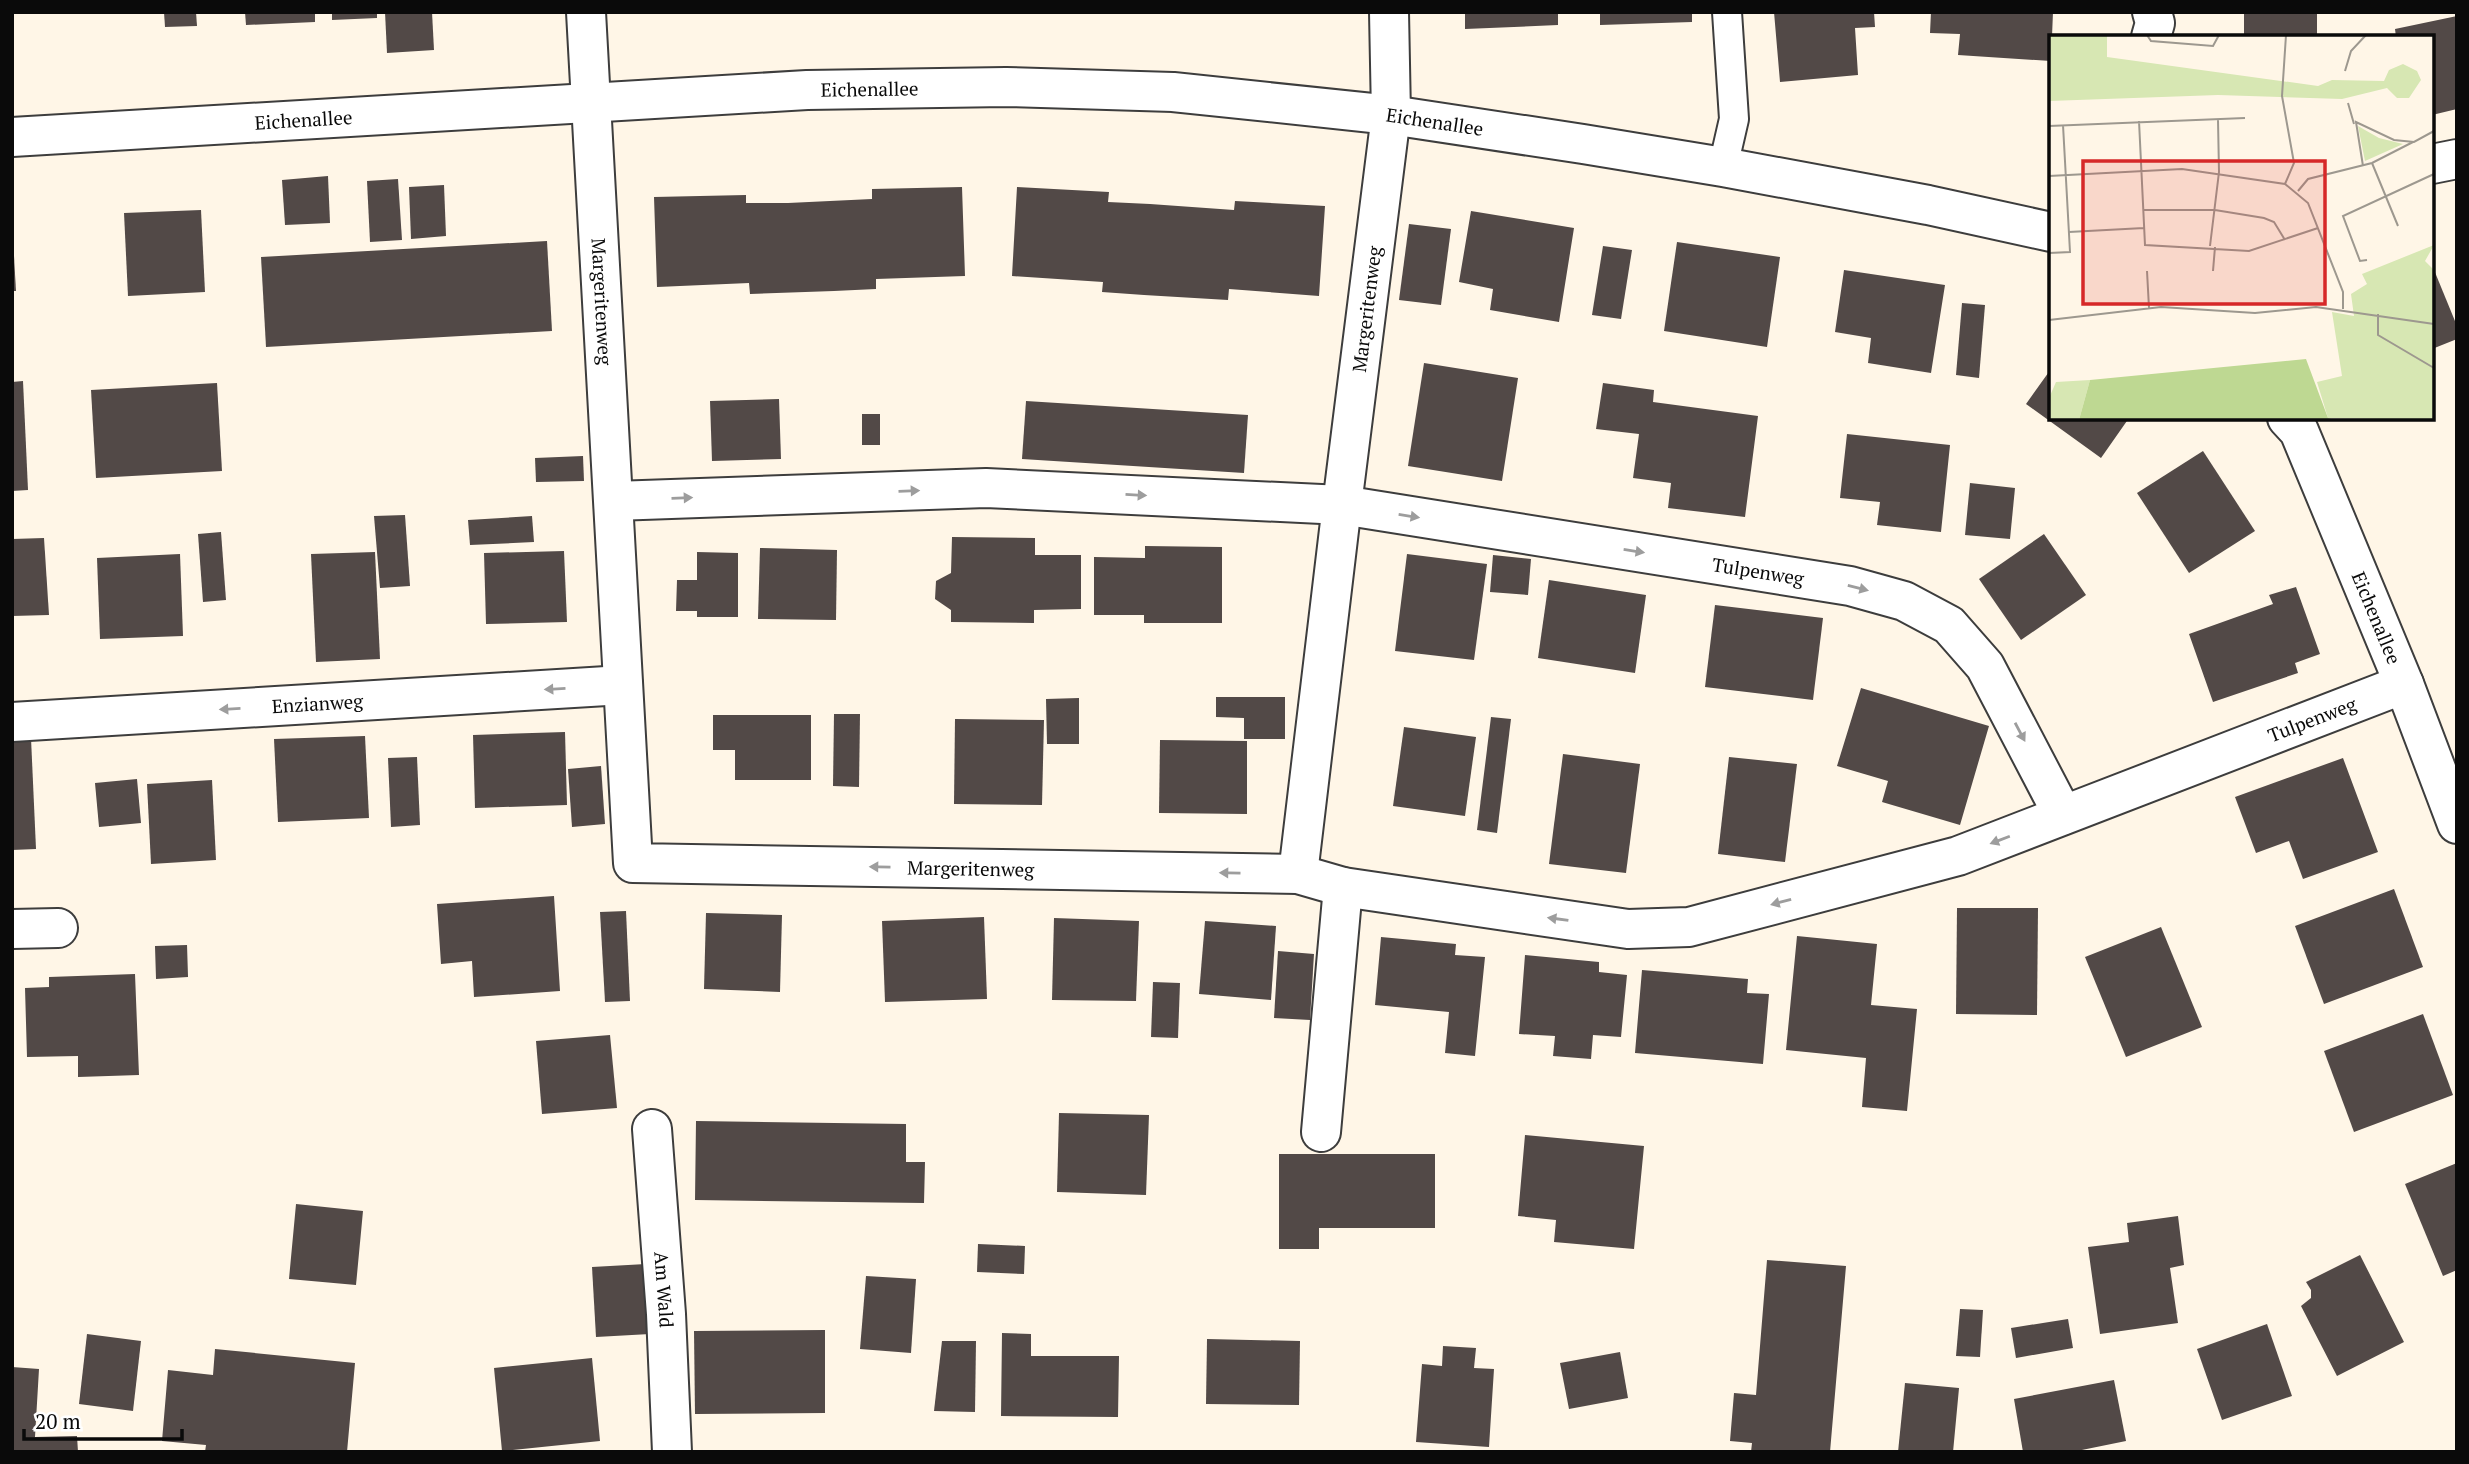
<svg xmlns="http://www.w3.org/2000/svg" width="2469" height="1464" font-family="'PT Serif',serif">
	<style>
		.building { fill: #524947 }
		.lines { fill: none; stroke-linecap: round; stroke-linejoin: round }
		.service-casing { stroke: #3d3d3d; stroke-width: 32 }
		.minor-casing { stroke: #3d3d3d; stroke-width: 42 }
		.service { stroke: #fff; stroke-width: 28 }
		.minor { stroke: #fff; stroke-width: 38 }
		.oneway { fill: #9d9d9d }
		.labels { text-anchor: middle; stroke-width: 7; stroke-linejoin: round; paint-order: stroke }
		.street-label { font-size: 19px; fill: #0a0a0a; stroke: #fff }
		.inset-road { fill: none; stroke: #9d988f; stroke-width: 2 }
		.view { fill: #d62828; fill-opacity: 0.15; stroke: #d62828; stroke-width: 3.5 }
		.inset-edge { fill: none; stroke: #0a0a0a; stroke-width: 3.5 }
	</style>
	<rect width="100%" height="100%" fill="#fff6e7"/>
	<!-- building -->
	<g class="building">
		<polygon points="164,12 196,12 197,26 165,27"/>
		<polygon points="245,12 315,12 315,22 246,25"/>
		<polygon points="332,12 377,12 377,18 332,20"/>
		<polygon points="385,12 432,12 434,50 387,53"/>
		<polygon points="1465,12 1558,12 1558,25 1465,29"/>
		<polygon points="1600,12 1692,12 1692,22 1600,25"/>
		<polygon points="1774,12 1874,12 1875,27 1855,28 1858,75 1780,82"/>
		<polygon points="1931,12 2053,12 2051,61 1958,55 1960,34 1930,33"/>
		<rect x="2244" y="12" width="73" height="25"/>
		<polygon points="2457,16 2457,109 2432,115 2432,37 2396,37 2395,29"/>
		<polygon points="328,176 330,223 285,225 282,180"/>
		<polygon points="398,179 402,240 370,242 367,181"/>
		<polygon points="444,185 446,236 411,239 409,187"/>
		<polygon points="962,187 965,276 876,279 876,289 834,291 750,294 749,283 657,287 654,197 746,195 746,203 788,203 872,199 872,189"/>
		<polygon points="1017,187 1109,192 1108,202 1150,204 1234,210 1235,201 1325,206 1319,296 1229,289 1228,300 1144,295 1102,292 1103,282 1012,276"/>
		<polygon points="201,210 205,292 128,296 124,213"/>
		<polygon points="1471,211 1574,228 1559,322 1490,310 1493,289 1459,282"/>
		<polygon points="1409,224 1451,229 1441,305 1399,300"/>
		<polygon points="547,241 552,331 266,347 261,257"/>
		<polygon points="1677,242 1780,257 1767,347 1664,331"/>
		<polygon points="1603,246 1632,250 1621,319 1592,315"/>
		<polygon points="12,256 14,256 16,291 12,291"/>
		<polygon points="2432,265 2457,326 2457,339 2432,349"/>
		<polygon points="1844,270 1945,285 1931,373 1868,363 1871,338 1835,332"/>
		<polygon points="1962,303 1985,305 1979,378 1956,375"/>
		<polygon points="1424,363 1518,378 1502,481 1408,466"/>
		<polygon points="2051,369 2051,418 2129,418 2101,458 2026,404"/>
		<polygon points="23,381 28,490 12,491 12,382"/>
		<polygon points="217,383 222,471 96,478 91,390"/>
		<polygon points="1603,383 1654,390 1653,402 1758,416 1745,517 1668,508 1671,483 1633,478 1639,434 1596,429"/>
		<polygon points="779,399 781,459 712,461 710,401"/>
		<polygon points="1026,401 1248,415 1244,473 1022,459"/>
		<rect x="862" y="414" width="18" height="31"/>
		<polygon points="1847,434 1950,445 1941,532 1877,525 1880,502 1840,498"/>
		<polygon points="2203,451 2255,531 2189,573 2137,493"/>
		<polygon points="583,456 584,481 536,482 535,458"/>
		<polygon points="1970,483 2015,488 2010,539 1965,535"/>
		<polygon points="405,515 410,586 380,588 374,516"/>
		<polygon points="532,516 534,542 470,545 468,520"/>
		<polygon points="221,532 226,600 203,602 198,534"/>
		<polygon points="2044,534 2086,595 2021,640 1979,579"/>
		<polygon points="952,537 1035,538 1035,555 1081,555 1081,609 1034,610 1034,623 951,622 951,610 935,599 936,581 951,573"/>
		<polygon points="44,538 49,615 12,616 12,539"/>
		<polygon points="1145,546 1222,547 1222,623 1144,623 1144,615 1094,615 1094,557 1145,558"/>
		<polygon points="760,548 837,550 836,620 758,619"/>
		<polygon points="564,551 567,622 486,624 484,553"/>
		<polygon points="375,552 380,659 316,662 311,554"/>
		<polygon points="697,552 738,553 738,617 697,617 697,611 676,611 677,580 697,580"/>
		<polygon points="180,554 183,636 100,639 97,558"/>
		<polygon points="1407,554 1487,564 1474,660 1395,651"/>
		<polygon points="1493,555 1531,559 1528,595 1490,592"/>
		<polygon points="1549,580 1646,595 1635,673 1538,658"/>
		<polygon points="2296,587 2320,654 2295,663 2298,673 2213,702 2189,634 2273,604 2269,595"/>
		<polygon points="1715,605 1823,618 1813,700 1705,687"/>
		<polygon points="1861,688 1989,726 1960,825 1882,802 1888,781 1837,766"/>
		<polygon points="1216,697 1285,697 1285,739 1244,739 1244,718 1216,717"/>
		<polygon points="1079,698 1079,744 1047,744 1046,699"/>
		<polygon points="834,714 860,714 859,787 833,786"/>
		<polygon points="713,715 811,715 811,780 735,780 735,750 713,750"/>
		<polygon points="1491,717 1511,719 1497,833 1477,830"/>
		<polygon points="955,719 1044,720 1042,805 954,804"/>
		<polygon points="1404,727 1476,737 1465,816 1393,806"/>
		<polygon points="565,732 567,805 475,808 473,735"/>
		<polygon points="365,736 369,818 278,822 274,739"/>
		<polygon points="31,738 36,849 12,850 12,739"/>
		<polygon points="1160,740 1247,741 1247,814 1159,813"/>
		<polygon points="1563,754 1640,764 1626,873 1549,864"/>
		<polygon points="417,757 420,825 391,827 388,758"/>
		<polygon points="1729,757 1797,764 1785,862 1718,854"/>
		<polygon points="2343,758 2378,852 2303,879 2289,841 2256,853 2235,797"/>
		<polygon points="601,766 605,824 572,827 568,769"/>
		<polygon points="137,779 141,823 99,827 95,783"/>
		<polygon points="212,780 216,860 151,864 147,784"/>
		<polygon points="2394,889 2423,967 2324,1004 2295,926"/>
		<polygon points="554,896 560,991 474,997 472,961 441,964 437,904"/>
		<polygon points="1957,908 2038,908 2037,1015 1956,1014"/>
		<polygon points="626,911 630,1001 605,1002 600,912"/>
		<polygon points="706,913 782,915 780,992 704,989"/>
		<polygon points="984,917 987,999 885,1002 882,921"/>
		<polygon points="1054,918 1139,921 1136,1001 1052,1000"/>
		<polygon points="1205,921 1276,926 1271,1000 1199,994"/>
		<polygon points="2161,927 2202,1027 2126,1057 2085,957"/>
		<polygon points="1797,936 1877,944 1871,1005 1917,1009 1907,1111 1862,1107 1866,1058 1786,1050"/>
		<polygon points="1381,937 1456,944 1455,955 1485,957 1475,1056 1445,1053 1449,1012 1375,1005"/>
		<polygon points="187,945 188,977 156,979 155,946"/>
		<polygon points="1278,951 1314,954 1310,1020 1274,1018"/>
		<polygon points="1525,955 1599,962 1599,972 1627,975 1621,1037 1593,1035 1591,1059 1553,1056 1555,1036 1519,1034"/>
		<polygon points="1642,970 1748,979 1747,993 1769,994 1763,1064 1635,1053"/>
		<polygon points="135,974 139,1075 78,1077 78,1056 27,1057 25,988 49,987 49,977"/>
		<polygon points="1153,982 1180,983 1178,1038 1151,1037"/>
		<polygon points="2423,1014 2453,1095 2354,1132 2324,1051"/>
		<polygon points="610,1035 617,1108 542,1114 536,1041"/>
		<polygon points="1059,1113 1149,1115 1146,1195 1057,1192"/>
		<polygon points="696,1121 906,1124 906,1162 925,1162 924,1203 695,1200"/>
		<polygon points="1525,1135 1644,1146 1634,1249 1554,1242 1556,1220 1518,1216"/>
		<polygon points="1279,1154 1435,1154 1435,1228 1319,1228 1319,1249 1279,1249"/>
		<polygon points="2457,1163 2457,1270 2443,1276 2405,1184"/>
		<polygon points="296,1204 363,1211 356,1285 289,1279"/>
		<polygon points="2178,1216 2184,1265 2170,1268 2178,1323 2100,1334 2088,1247 2129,1242 2127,1223"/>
		<polygon points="978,1244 1025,1246 1024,1274 977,1272"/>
		<polygon points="2360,1255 2404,1342 2337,1376 2301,1306 2311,1298 2311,1290 2306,1282"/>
		<polygon points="1767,1260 1846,1266 1830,1452 1751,1452 1752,1443 1730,1441 1734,1393 1756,1395"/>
		<polygon points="646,1264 650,1334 596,1337 592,1267"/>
		<polygon points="866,1276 916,1279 911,1353 860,1349"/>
		<polygon points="1960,1309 1983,1310 1980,1357 1956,1356"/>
		<polygon points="2068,1319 2073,1348 2016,1358 2011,1328"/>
		<polygon points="2267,1324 2292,1396 2222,1420 2197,1349"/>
		<polygon points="825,1330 825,1413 695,1414 694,1331"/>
		<polygon points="1002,1333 1031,1334 1031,1356 1119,1356 1118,1417 1001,1416"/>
		<polygon points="87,1334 141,1341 133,1411 79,1404"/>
		<polygon points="1207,1339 1300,1341 1299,1405 1206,1404"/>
		<polygon points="942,1341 976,1341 975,1412 934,1411"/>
		<polygon points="1443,1346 1476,1348 1474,1368 1494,1369 1489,1447 1416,1442 1422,1364 1442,1366"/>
		<polygon points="215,1349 355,1363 347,1452 205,1452 206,1445 162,1441 168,1370 213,1375"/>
		<polygon points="1620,1352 1628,1398 1569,1409 1560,1363"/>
		<polygon points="592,1358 600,1441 502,1451 494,1368"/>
		<polygon points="12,1367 39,1369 35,1437 77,1436 78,1452 12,1452"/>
		<polygon points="2114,1380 2126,1441 2072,1452 2023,1452 2014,1399"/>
		<polygon points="1905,1383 1959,1388 1953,1452 1898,1452"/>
	</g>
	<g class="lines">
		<!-- service casing -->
		<g class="service-casing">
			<polyline id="service" points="1723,167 1734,119 1727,12"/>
		</g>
		<!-- minor casing -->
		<g class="minor-casing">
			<g id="minor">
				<path id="s1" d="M586 12 633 863 1298 874 1343 887 1628 929 1689 927 1958 856 2404 684"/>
				<polyline points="2151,37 2155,23 2152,12"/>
				<path id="s2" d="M12 137 807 90 1006 87 1173 92 1391 115 1583 144 1723 167 1928 205 2051 232"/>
				<polyline points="2432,164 2457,159"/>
				<path id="s3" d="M2287 418 2299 431 2404 684 2457 824"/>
				<path id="s4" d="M614 501 986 488 1342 505 1850 586 1904 601 1949 625 1985 666 2063 815"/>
				<path id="s5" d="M12 722 623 685"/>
				<path id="s6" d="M1298 874 1342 505 1391 115 1389 12"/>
				<polyline points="12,929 58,928"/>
				<path id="s7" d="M652 1129 666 1314 672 1452"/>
				<polyline points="1321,1132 1343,887"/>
			</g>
		</g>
		<!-- service -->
		<use href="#service" class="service"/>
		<!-- minor -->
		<use href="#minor" class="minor"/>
	</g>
	<!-- one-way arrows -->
	<defs><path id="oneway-solid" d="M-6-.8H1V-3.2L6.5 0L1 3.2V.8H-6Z" transform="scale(1.75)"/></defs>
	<g class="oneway">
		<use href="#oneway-solid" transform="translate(909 491) rotate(-2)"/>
		<use href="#oneway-solid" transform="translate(1136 495) rotate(3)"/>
		<use href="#oneway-solid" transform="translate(682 498) rotate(-2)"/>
		<use href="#oneway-solid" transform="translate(1409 516) rotate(9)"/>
		<use href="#oneway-solid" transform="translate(1634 551) rotate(9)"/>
		<use href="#oneway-solid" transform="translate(1858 588) rotate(14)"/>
		<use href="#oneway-solid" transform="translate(555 689) rotate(177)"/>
		<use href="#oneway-solid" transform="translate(230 709) rotate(177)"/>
		<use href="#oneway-solid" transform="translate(2020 732) rotate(62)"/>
		<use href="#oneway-solid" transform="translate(2000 840) rotate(159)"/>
		<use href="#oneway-solid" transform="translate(880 867) rotate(-179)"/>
		<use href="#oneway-solid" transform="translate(1230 873) rotate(-179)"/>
		<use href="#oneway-solid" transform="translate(1781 902) rotate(165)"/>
		<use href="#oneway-solid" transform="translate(1558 919) rotate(-172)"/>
	</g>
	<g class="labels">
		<!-- street labels -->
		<g class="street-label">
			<text dy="7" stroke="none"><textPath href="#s2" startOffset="859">Eichenallee</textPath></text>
			<text dy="7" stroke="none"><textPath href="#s2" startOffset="292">Eichenallee</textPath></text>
			<text dy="7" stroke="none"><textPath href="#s2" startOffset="1426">Eichenallee</textPath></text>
			<text dy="7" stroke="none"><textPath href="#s1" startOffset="290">Margeritenweg</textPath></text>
			<text dy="7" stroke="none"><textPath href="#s6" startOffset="569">Margeritenweg</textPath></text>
			<text dy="7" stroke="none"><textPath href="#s4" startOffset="1150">Tulpenweg</textPath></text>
			<text dy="7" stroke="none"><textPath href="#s3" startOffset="220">Eichenallee</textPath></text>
			<text dy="7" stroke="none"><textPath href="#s5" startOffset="306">Enzianweg</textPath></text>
			<text dy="7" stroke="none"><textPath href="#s1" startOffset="2571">Tulpenweg</textPath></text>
			<text dy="7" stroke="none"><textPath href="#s1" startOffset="1190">Margeritenweg</textPath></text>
			<text dy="7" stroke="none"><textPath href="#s7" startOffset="161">Am Wald</textPath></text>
		</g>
	</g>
	<!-- overview -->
	<g transform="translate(2049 35)">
		<rect width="385" height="385" fill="#fff6e7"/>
		<path d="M0 0H58V22L269 51 283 45 335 46 340 35 354 29 368 36 372 45 360 63H348L338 53 293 64 169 60 0 66ZM309 91 330 103 354 109 316 126ZM385 210 376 226 385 235V385L279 383 268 347 293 341 283 277 305 281 302 259 318 249 313 239ZM41 345 30 385H0V363L7 347Z" fill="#d7e7b3"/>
		<path d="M257 324 279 383 285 385H30L41 345Z" fill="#bed892"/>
		<path class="inset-road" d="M98 0 102 6 164 11 170 0M296 36 302 16 317 0M299 68 305 89M90 86 96 210 200 216 269 193M0 91 196 83M323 128 349 191M314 131 307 87 345 105 365 107 385 96M0 141 133 134 236 149 259 168 294 257V274M236 149 245 128 233 61 237 0M249 156 259 144 323 128 364 107M94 175H166L215 183 225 187 236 205M20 197 95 193M161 211 170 137 169 85M0 218 21 217 14 90M318 225 311 226 294 181 385 139M98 236 100 273M164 236 166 212M329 279V300L385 333M0 285 112 272 206 278 267 272 385 289"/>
		<path class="view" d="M34 126H276V269H34Z"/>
		<rect width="385" height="385" class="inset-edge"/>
	</g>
	<!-- border -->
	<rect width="2469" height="1464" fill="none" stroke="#0a0a0a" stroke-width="28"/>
	<!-- scale -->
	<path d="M24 1429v10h158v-10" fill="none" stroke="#0a0a0a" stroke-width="3.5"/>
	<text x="35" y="1429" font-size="21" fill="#0a0a0a" stroke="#ffffff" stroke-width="5" paint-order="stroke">20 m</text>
</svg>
